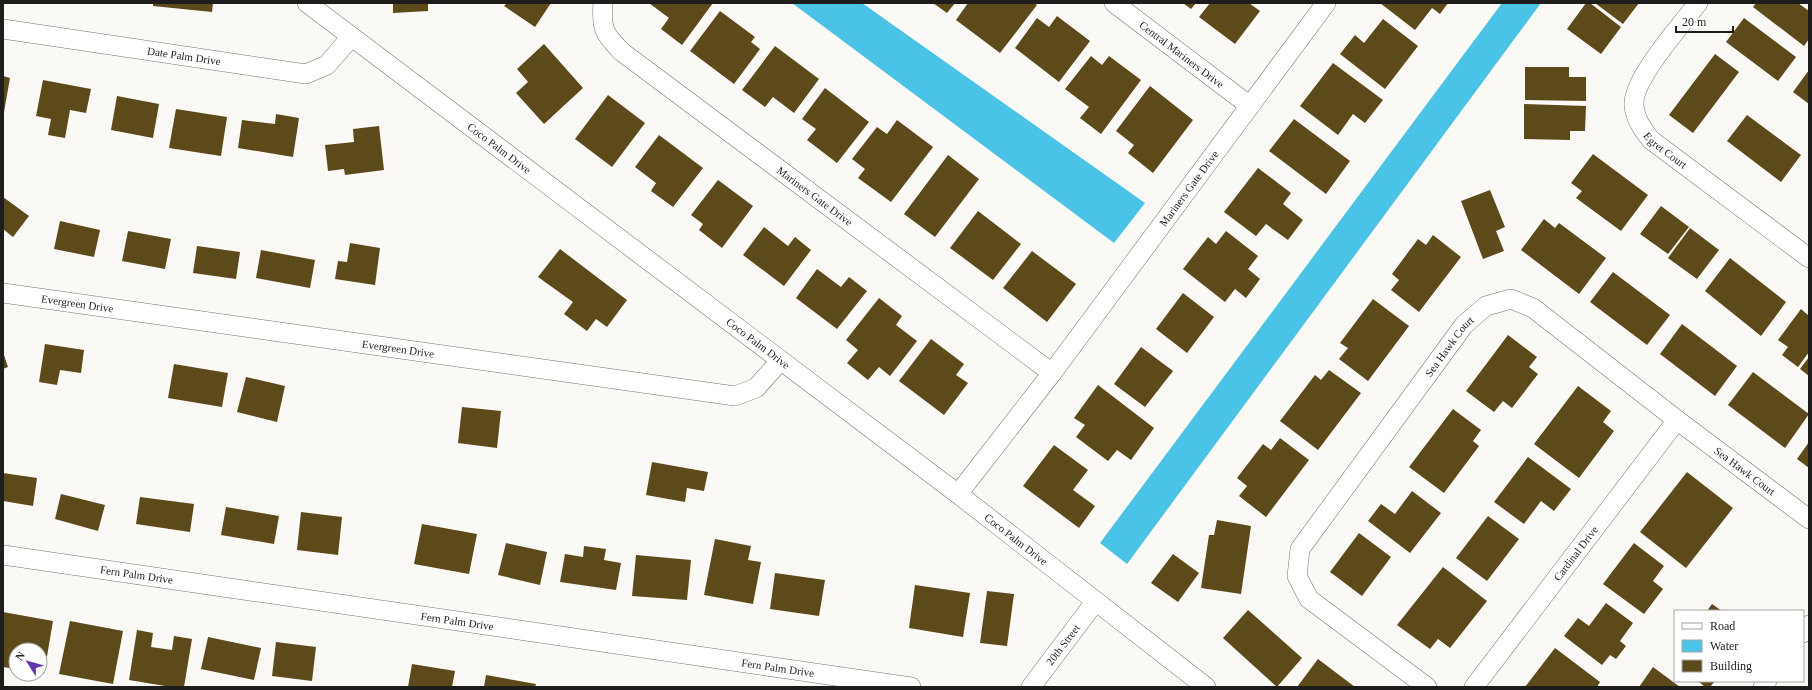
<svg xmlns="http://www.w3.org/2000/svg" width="1812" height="690" font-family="'Times New Roman',serif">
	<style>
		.water { fill: #4ac4e6 }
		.building { fill: #5d4a1a }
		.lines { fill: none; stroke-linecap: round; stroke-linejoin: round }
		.street-casing { stroke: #757470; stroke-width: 20 }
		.street { stroke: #fff; stroke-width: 19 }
		.labels { text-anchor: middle; stroke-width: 4; stroke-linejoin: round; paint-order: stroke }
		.street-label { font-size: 11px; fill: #1e1d1c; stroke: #fff }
	</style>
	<rect width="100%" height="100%" fill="#fbf9f5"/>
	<!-- water -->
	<g class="water">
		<polygon points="792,3 862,3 1145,203 1114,243"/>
		<polygon points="1502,3 1541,3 1127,564 1100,543"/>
	</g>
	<!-- building -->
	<g class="building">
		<polygon points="153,3 213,3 212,12 153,6"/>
		<polygon points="393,3 428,3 428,11 393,13"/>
		<polygon points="507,3 551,3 535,27 504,6"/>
		<polygon points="649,3 713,3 682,45 661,29 669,18"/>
		<polygon points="933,3 955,3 947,13"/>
		<polygon points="968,3 1034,3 1037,5 1000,53 956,20"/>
		<polygon points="1183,3 1196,3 1191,9"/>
		<polygon points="1210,3 1249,3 1260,11 1235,44 1199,17"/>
		<polygon points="1380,3 1448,3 1440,14 1432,8 1415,30"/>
		<polygon points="1586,3 1590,3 1621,27 1601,54 1567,29"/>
		<polygon points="1595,3 1639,3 1623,24"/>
		<polygon points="1756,3 1798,3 1809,11 1809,39 1804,46 1753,7"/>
		<polygon points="720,11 755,37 751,42 760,49 734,84 690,51"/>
		<polygon points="1057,16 1090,41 1059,82 1015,48 1037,18 1049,27"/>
		<polygon points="1744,18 1796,57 1778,81 1726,42"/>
		<polygon points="1383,19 1418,46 1385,89 1340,54 1355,35 1364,43"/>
		<polygon points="544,44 583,88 544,124 516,93 528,82 517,69"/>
		<polygon points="775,46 819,79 794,113 773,97 765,107 742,90"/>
		<polygon points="1715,54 1739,72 1693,133 1669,115"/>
		<polygon points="1091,56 1102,65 1109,56 1141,80 1101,134 1080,118 1089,107 1065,89"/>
		<polygon points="1333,63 1383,100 1365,123 1353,114 1338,135 1300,106"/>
		<polygon points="1525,67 1569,67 1569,77 1586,77 1586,101 1525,100"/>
		<polygon points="1809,70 1809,104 1793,92"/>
		<polygon points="3,76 10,78 4,112 3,112"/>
		<polygon points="43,80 91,89 86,113 70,110 65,138 48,135 51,119 36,116"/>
		<polygon points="1150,86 1193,120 1153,173 1128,153 1134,145 1116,131"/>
		<polygon points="825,88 869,122 837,163 807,140 816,129 802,119"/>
		<polygon points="608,95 645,123 612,167 575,139"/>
		<polygon points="117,96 159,104 153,138 111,130"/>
		<polygon points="1524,104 1586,106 1585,131 1570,131 1570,140 1524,139"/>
		<polygon points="176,109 227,117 221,156 169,148"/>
		<polygon points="276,114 299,118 293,157 238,148 242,120 275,124"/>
		<polygon points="1747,115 1801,155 1781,182 1727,141"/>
		<polygon points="1294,119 1350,161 1326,194 1269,151"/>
		<polygon points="897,120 933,147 891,202 858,178 865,169 852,159 877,127 887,134"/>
		<polygon points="379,126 384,170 345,175 344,169 328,171 325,145 354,142 353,129"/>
		<polygon points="659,135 703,168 673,207 651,191 656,183 635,167"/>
		<polygon points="1593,154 1648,195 1621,231 1576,198 1582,191 1571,183"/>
		<polygon points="948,155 979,179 935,237 904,214"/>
		<polygon points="1258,168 1291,193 1283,204 1303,220 1288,240 1266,224 1256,236 1224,212"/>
		<polygon points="718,180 753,206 722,248 699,230 703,224 691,215"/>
		<polygon points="1490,190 1505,227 1496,231 1504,251 1483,259 1461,201"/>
		<polygon points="3,197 29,216 13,237 3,229"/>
		<polygon points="1661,206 1689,227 1668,254 1640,234"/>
		<polygon points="978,211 1021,244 993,280 950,248"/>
		<polygon points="1544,219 1555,228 1559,223 1606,258 1579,294 1521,250"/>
		<polygon points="60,221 100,230 94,257 54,249"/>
		<polygon points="764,227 788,246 795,237 811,250 784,286 743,255"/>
		<polygon points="1690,228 1719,250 1697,279 1668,258"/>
		<polygon points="128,231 171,239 165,269 122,261"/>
		<polygon points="1226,231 1258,256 1248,269 1260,279 1246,298 1235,289 1225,302 1183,269 1208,237 1216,244"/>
		<polygon points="1433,235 1461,257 1419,312 1391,290 1399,280 1392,274 1418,239 1426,245"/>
		<polygon points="350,243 380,248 375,285 335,279 338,261 347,262"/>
		<polygon points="197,246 240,252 236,279 193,273"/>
		<polygon points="560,249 627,300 607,327 596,319 587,331 564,314 573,302 538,277"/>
		<polygon points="261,250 315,260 310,288 256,278"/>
		<polygon points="1032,251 1076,284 1047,322 1003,288"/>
		<polygon points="1730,258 1786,302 1761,336 1705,291"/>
		<polygon points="817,269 841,287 849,277 867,291 837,329 796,298"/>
		<polygon points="1613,272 1670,315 1647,345 1590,302"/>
		<polygon points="1183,293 1214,317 1187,353 1156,329"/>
		<polygon points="879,298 902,316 896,325 917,341 890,376 879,367 868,380 847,363 858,350 846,340"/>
		<polygon points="1373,299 1409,326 1368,381 1339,359 1348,348 1340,343"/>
		<polygon points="1801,309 1809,316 1809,352 1798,367 1782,355 1788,347 1778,340"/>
		<polygon points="1682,324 1737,366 1715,396 1660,354"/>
		<polygon points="1508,335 1537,357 1529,367 1538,374 1512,408 1503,401 1494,412 1466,391"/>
		<polygon points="931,339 964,364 956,375 968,383 944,415 899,381"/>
		<polygon points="45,344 84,350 81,373 60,370 57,385 39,382"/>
		<polygon points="1141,347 1173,371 1145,407 1114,384"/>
		<polygon points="3,352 8,367 3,369"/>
		<polygon points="1809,357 1809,376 1800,369"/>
		<polygon points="174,364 228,373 222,407 168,398"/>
		<polygon points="1329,370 1361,393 1318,450 1280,421 1315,375 1321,380"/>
		<polygon points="1753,372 1809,414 1785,448 1728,405"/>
		<polygon points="246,377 285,386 277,422 237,412"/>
		<polygon points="1098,385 1154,428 1131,460 1117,450 1108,461 1076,437 1085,425 1074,418"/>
		<polygon points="1578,386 1611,411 1603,422 1614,431 1579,478 1534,444"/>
		<polygon points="462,407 501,411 497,448 458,443"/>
		<polygon points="1453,409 1481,430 1473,441 1479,446 1444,493 1409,467"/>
		<polygon points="1280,438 1309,460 1266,517 1239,496 1247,486 1237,478 1263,444 1271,450"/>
		<polygon points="1809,442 1809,468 1797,459"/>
		<polygon points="1054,445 1088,470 1073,490 1095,506 1079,528 1023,486"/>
		<polygon points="1528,457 1571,489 1554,511 1541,501 1524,524 1494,502"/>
		<polygon points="652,462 708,472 704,491 687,488 685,502 646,495"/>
		<polygon points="1687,472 1733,508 1686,568 1640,532"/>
		<polygon points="3,473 37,478 33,506 3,501"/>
		<polygon points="1412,491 1441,513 1410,553 1368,521 1381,504 1395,514"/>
		<polygon points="61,494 105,505 98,531 55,519"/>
		<polygon points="140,497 194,504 190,532 136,524"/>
		<polygon points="226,507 279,516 274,544 221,535"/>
		<polygon points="301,512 342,517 338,555 297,550"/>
		<polygon points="1488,516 1519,539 1487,581 1456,558"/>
		<polygon points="1217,520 1251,526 1241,594 1201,588 1209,535 1214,535"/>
		<polygon points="422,524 477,534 469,574 414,564"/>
		<polygon points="1359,533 1391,557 1362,596 1330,572"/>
		<polygon points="715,539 751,546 748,560 761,562 753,604 704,595"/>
		<polygon points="506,543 547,552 540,585 498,575"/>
		<polygon points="1634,543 1664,566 1653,581 1663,589 1644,614 1603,584"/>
		<polygon points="584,546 606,549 604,560 621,563 616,590 560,582 565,554 583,557"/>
		<polygon points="1173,554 1199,573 1178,602 1151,583"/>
		<polygon points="636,555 691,560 687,600 632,596"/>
		<polygon points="1443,567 1487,601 1450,648 1438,639 1430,649 1397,625"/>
		<polygon points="775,573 825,580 819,616 770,609"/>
		<polygon points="915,585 970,593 963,637 909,628"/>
		<polygon points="987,591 1014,594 1007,646 980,643"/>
		<polygon points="1606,603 1633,623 1620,641 1626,646 1616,659 1610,655 1602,665 1564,636 1578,618 1589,626"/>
		<polygon points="1712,604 1722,611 1707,611"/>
		<polygon points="1248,610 1302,658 1277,687 1223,638"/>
		<polygon points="3,612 53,621 44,674 40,673 40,650 16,650 16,669 3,667"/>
		<polygon points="70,621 123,631 113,684 59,674"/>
		<polygon points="137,630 153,633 151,647 172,650 174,636 192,639 184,687 171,687 129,680"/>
		<polygon points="208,637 261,648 254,680 201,669"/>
		<polygon points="276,642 316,647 312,681 272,676"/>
		<polygon points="1555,648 1600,682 1597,687 1525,687"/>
		<polygon points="1318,659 1355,687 1297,687"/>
		<polygon points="412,664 455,671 452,687 408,687"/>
		<polygon points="1653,667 1680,687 1639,687"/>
		<polygon points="486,675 536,684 535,687 484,687"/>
		<polygon points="1698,681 1715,681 1710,687 1705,687"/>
	</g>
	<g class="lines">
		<!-- street casing -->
		<g class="street-casing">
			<g id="street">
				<path id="s1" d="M307 3 958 494 1206 687"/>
				<path id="s2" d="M603 3C601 29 604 34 622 52L1052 373"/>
				<path id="s3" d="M1114 3 1250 106"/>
				<path id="s4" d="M1698 3C1681 25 1632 80 1634 105 1635 119 1643 130 1651 140L1809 258"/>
				<path id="s5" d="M3 29 306 74 327 65 351 37"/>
				<path id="s6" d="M3 293 735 396 756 388 780 361"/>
				<path id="s7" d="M958 494 1052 373 1326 3"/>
				<path id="s8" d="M3 555 911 687"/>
				<polyline points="1803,633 1809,625"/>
				<path id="s9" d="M1031 687 1095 602"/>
				<path id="s10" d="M1427 687 1309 599 1297 576 1300 549 1464 325 1486 306 1511 299 1533 308 1677 420 1809 519"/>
				<path id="s11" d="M1474 687 1677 420"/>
				<polyline points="1763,687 1767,681"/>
			</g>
		</g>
		<!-- street -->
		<use href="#street" class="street"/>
	</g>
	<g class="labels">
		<!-- street labels -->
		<g class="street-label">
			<text dy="4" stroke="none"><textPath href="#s3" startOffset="85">Central Mariners Drive</textPath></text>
			<text dy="4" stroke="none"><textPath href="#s5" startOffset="183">Date Palm Drive</textPath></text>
			<text dy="4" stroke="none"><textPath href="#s1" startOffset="241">Coco Palm Drive</textPath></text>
			<text dy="4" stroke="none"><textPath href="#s4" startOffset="179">Egret Court</textPath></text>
			<text dy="4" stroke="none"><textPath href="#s7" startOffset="383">Mariners Gate Drive</textPath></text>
			<text dy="4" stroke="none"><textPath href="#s2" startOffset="296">Mariners Gate Drive</textPath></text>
			<text dy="4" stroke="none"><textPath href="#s6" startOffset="75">Evergreen Drive</textPath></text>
			<text dy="4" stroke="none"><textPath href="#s1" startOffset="565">Coco Palm Drive</textPath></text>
			<text dy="4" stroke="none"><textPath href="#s10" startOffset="452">Sea Hawk Court</textPath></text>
			<text dy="4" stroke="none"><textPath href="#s6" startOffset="399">Evergreen Drive</textPath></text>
			<text dy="4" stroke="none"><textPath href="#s10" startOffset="824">Sea Hawk Court</textPath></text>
			<text dy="4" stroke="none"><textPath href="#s1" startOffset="889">Coco Palm Drive</textPath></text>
			<text dy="4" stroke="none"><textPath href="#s11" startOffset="168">Cardinal Drive</textPath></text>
			<text dy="4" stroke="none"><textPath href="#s8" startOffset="135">Fern Palm Drive</textPath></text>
			<text dy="4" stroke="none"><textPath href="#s8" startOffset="459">Fern Palm Drive</textPath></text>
			<text dy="4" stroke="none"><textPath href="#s9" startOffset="53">20th Street</textPath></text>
			<text dy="4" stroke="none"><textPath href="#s8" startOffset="783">Fern Palm Drive</textPath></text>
		</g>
	</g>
	<!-- border -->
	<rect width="1812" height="690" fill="none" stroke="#1e1d1c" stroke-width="8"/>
	<!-- legend -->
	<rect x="1674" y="610" width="130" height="72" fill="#ffffff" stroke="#a5a5a4"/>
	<rect x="1682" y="623" width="20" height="6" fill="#ffffff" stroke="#a5a5a4"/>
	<text x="1710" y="630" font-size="12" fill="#1e1d1c">Road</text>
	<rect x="1682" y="640" width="20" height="12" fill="#4ac4e6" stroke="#a5a5a4"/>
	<text x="1710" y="650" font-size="12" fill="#1e1d1c">Water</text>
	<rect x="1682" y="660" width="20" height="12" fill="#5d4a1a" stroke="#a5a5a4"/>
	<text x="1710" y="670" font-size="12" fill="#1e1d1c">Building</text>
	<!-- north arrow -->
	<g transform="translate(28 662) rotate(307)"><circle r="19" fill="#ffffff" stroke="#a5a5a4"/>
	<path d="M0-3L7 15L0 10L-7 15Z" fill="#6436ae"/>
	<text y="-6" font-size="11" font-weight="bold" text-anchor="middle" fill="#1e1d1c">N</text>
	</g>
	<!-- scale -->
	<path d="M1676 26v6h57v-6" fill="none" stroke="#1e1d1c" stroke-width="2"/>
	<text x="1682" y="26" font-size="12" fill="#1e1d1c" stroke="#ffffff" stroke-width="3" paint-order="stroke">20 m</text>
</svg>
